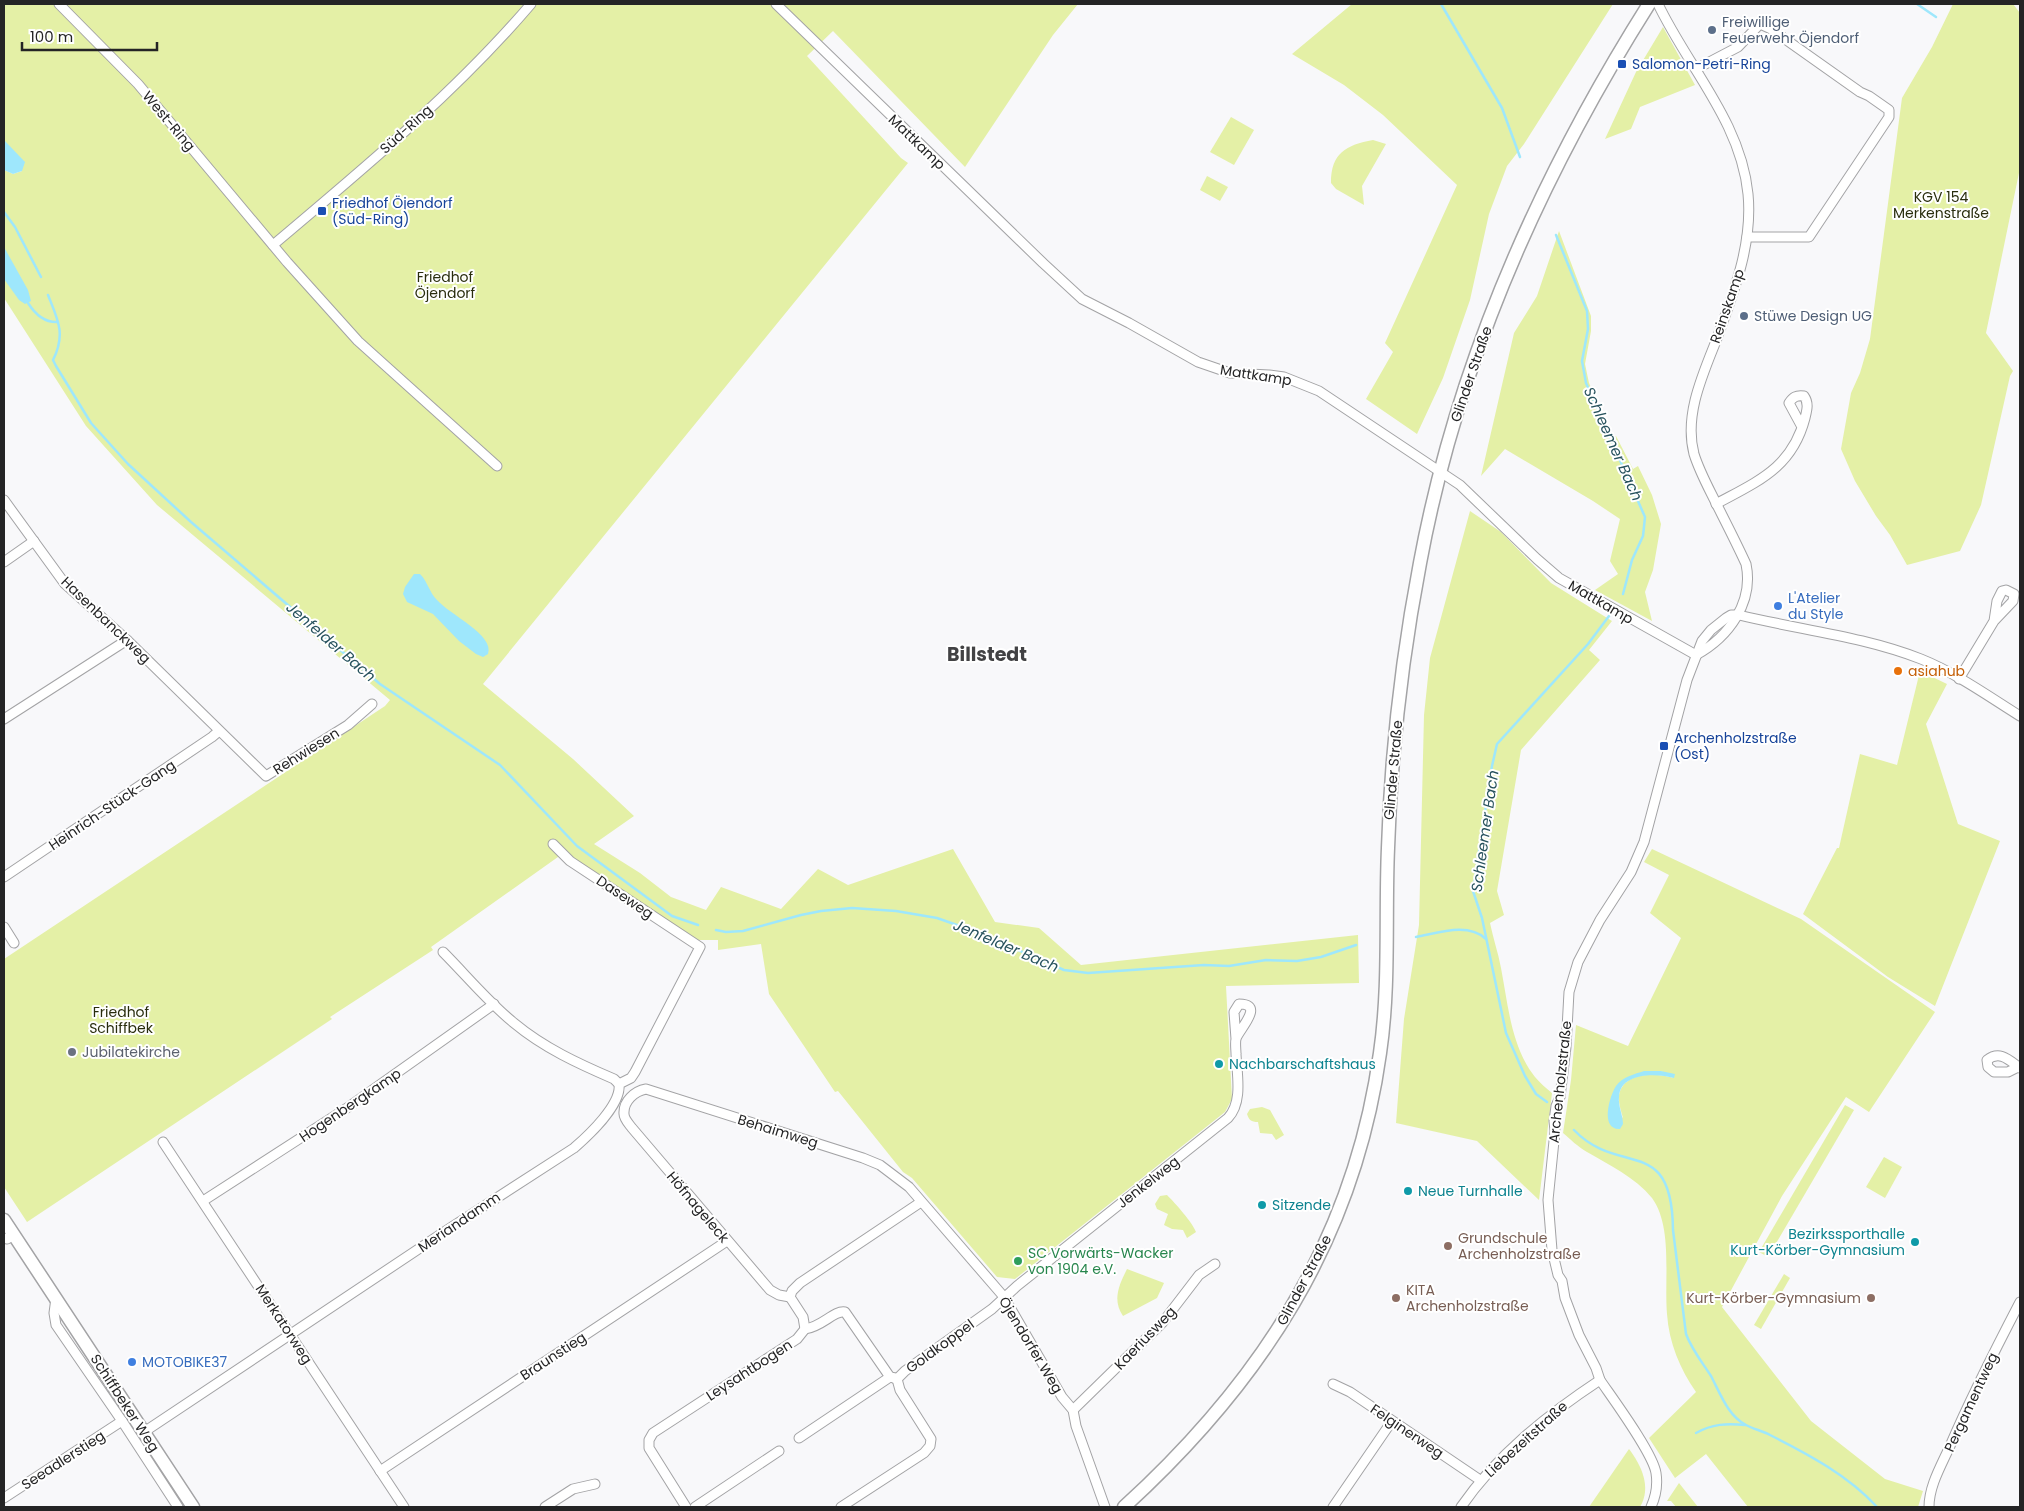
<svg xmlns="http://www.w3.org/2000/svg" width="2024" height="1511" font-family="Poppins,sans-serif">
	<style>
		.green { fill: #e4f0a6; fill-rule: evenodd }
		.water { fill: #9ee7fc }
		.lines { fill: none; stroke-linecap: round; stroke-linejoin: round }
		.stream { stroke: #9ee7fc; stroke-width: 2.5 }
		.street-casing { stroke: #a3a3a5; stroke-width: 11 }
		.secondary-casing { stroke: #a3a3a5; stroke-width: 15 }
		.street { stroke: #fff; stroke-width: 9 }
		.secondary { stroke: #fff; stroke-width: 12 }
		.service-dot { fill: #5c6f8a; stroke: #fff; stroke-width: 2 }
		.transit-dot { fill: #1a4fb4; stroke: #fff; stroke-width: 2 }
		.shop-dot { fill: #3f7fe0; stroke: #fff; stroke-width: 2 }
		.food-dot { fill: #e8710a; stroke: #fff; stroke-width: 2 }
		.worship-dot { fill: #6b7280; stroke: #fff; stroke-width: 2 }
		.culture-dot { fill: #0f9aa8; stroke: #fff; stroke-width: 2 }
		.education-dot { fill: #8d6e63; stroke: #fff; stroke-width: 2 }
		.leisure-dot { fill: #2e9e5b; stroke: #fff; stroke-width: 2 }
		.labels { text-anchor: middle; stroke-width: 4; stroke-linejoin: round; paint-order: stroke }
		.service-label { font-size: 14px; fill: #4e5e75; stroke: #fff; text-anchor: start }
		.transit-label { font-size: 14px; fill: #164399; stroke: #fff; text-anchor: start }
		.street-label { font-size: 14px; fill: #242425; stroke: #fff }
		.park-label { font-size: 14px; fill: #292d0d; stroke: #fff }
		.shop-label { font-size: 14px; fill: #366cbe; stroke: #fff; text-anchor: start }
		.food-label { font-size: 14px; fill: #c56008; stroke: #fff; text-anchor: start }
		.worship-label { font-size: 14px; fill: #5b616d; stroke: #fff; text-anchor: start }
		.culture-label { font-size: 14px; fill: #0d838f; stroke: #fff; text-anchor: start }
		.education-label { font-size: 14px; fill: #785e54; stroke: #fff; text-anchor: start }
		.leisure-label { font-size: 14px; fill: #27864d; stroke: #fff; text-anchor: start }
		.water-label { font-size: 15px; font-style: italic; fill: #27525d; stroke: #fff }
		.district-label { font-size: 19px; font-weight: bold; fill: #424244; stroke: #fff }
	</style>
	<rect width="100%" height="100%" fill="#f8f8fa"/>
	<!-- green -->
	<g class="green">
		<polygon points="4,4 1078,4 1053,35 965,167 833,31 807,56 901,158 908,163 483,684 573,759 634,816 594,844 640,873 671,897 706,910 721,887 781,909 818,869 848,885 953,849 995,922 1039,928 1081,965 1358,935 1359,983 1226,986 1232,1099 1225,1112 1015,1279 997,1277 912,1178 903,1172 838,1091 835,1092 769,994 761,944 718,950 718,940 693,940 565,852 431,947 433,950 330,1017 332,1019 27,1222 4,1187 4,959 385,706 390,700 157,505 86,426 4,298 4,170 13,174 22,171 4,140"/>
		<polygon points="1352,4 1613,4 1524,144 1507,166 1489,214 1470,300 1443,378 1417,434 1366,399 1393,352 1385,343 1457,185 1383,115 1344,85 1292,54"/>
		<polygon points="1953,4 2013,4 2020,13 2020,168 1986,333 2013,371 2010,376 1981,505 1960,551 1907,565 1890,535 1876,516 1855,481 1841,449 1851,393 1860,373 1870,339 1902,98 1932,47"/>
		<polygon points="1663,27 1695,85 1640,107 1631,129 1605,139 1636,72"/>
		<polygon points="1231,117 1254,130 1234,165 1210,152"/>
		<path d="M1373 140 1386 144 1362 186 1364 205 1336 189 1331 183C1331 153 1346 145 1373 140Z"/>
		<polygon points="1207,176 1228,187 1220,201 1200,190"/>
		<polygon points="1559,231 1591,316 1591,331 1585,364 1589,383 1613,437 1616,436 1633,469 1638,466 1652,495 1661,524 1653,570 1645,592 1652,621 1595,590 1618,574 1610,561 1620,519 1593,501 1505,449 1481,476 1514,333 1537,296"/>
		<path d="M1470 511 1501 532 1551 583 1612 621 1589 650 1600 660 1521 750 1497 891 1504 915 1490 923C1493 938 1498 952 1501 968 1508 1004 1511 1047 1535 1077 1540 1083 1546 1088 1552 1093L1539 1200 1477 1141 1396 1123 1404 1019 1419 925 1424 715 1430 658Z"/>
		<polygon points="1920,671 1947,684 1926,724 1958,824 2000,841 1935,1006 1888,977 1803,914 1837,848 1839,848 1860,754 1897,765"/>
		<path d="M1652 849 1801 919 1935 1012 1869 1112 1846 1097 1782 1196 1722 1307 1811 1421 1885 1479 1923 1491 1918 1507H1748L1706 1454 1675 1478 1649 1438 1696 1392C1680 1369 1669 1343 1667 1314 1664 1279 1673 1227 1652 1198 1635 1177 1609 1165 1587 1152 1578 1147 1570 1139 1563 1133L1571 1080 1576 1025 1628 1046 1681 938 1650 913 1669 875 1644 862ZM1661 1071 1674 1078C1657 1073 1624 1071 1619 1095 1618 1102 1621 1111 1623 1118L1609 1105 1624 1079Z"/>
		<polygon points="1845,1105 1854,1110 1768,1257 1759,1252"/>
		<path d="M1262 1107 1270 1110 1284 1135 1276 1140 1272 1134 1260 1133 1258 1122C1251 1122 1249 1120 1247 1114L1250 1109Z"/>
		<polygon points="1884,1157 1902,1167 1885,1198 1866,1187"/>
		<path d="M1167 1195C1175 1203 1193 1223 1196 1232L1187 1238 1183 1230 1172 1229 1164 1225 1168 1214 1157 1209 1155 1204 1160 1196Z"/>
		<path d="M1127 1269 1164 1283 1157 1298 1123 1316C1112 1300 1119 1285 1127 1269Z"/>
		<polygon points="1784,1274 1790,1278 1761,1329 1754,1325"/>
		<path d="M1629 1449C1641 1465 1652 1487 1640 1507H1589Z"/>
		<polygon points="1679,1483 1698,1507 1676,1507 1671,1501 1667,1501"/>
	</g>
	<!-- water -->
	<g class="water">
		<polygon points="4,140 25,162 22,171 13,174 4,170"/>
		<polygon points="4,247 28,290 31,301 25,304 19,300 4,279"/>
		<path d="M414 574H420C428 582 429 592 437 600 450 615 495 635 488 654L483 657 476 654 459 641 433 614 407 602 403 594 405 587Z"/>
		<path d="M1644 1071H1661L1675 1074 1674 1078C1657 1073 1620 1072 1619 1097 1618 1106 1623 1115 1623 1124L1620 1129C1600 1130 1609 1097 1616 1086 1622 1077 1635 1074 1644 1071Z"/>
	</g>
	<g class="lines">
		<!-- stream -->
		<g class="stream">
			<polyline points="1441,4 1502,108 1520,157"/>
			<polyline points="1917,4 1936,17"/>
			<polyline points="4,212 15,227 41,277"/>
			<polyline points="1556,235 1587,311 1588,329 1582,361 1586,383 1645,517 1643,536 1632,560 1623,594"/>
			<path d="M48 295C58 320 66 334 53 360L56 366 91 423 128 464 191 522 380 684 500 765 577 846 672 916 698 925"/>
			<path d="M28 303C35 314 44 323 58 322"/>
			<polyline points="716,930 726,932 743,931 801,915 821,911 852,908 896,911 937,918 974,931 1064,970 1088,973 1204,965 1229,966 1266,960 1297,961 1321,957 1356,945"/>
			<path d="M1416 937C1438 933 1468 922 1486 939"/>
			<polyline points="1547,1102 1536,1094 1525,1076 1506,1033 1482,918 1473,891 1492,766 1497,744 1588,644 1609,616"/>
			<path d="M1574 1130C1620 1178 1672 1133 1673 1230L1686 1334C1692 1350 1702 1362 1711 1376 1720 1393 1728 1416 1746 1425 1753 1429 1763 1431 1770 1435 1808 1454 1849 1476 1877 1507"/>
			<path d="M1696 1433C1712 1424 1727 1423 1745 1425"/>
		</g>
		<!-- street casing -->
		<g class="street-casing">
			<g id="street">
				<polyline points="59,4 138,84 287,262 358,341 497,466"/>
				<polyline points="776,4 1043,263 1082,299 1129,323 1198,362 1230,373 1269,375 1284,377 1319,391 1460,485 1537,559 1559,578 1696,655"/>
				<path d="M1658 4C1688 67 1741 122 1748 194 1753 245 1733 294 1716 341 1702 376 1684 416 1694 454 1699 470 1707 485 1714 499 1725 521 1736 542 1746 564 1754 602 1729 637 1696 655"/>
				<polyline points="1696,69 1738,47 1760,24 1771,29 1860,92 1869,96 1889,110 1889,117 1809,237 1747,237"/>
				<path d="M273 245C363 169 455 93 531 4"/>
				<polyline points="4,500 65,584 127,640 266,776 348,725 372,704"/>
				<path d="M1716 504C1758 481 1792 468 1805 418 1807 410 1809 403 1804 396 1796 395 1793 397 1789 403L1802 427"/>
				<polyline points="4,562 34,541"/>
				<polyline points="1959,679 1994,621 2013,601 2014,594 2006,590 2002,591 1997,601 1994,621"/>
				<polyline points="4,719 127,640"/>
				<polyline points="4,877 212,737 219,731"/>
				<polyline points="4,927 14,943"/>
				<path d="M443 952C466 975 488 1002 514 1023 544 1048 579 1064 614 1079L619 1084"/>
				<path d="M2018 1067 2008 1072H1994L1988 1067 1987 1060C2000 1050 2009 1060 2020 1068"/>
				<polyline points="163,1142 404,1507"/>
				<polyline points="203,1201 350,1106 494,1004"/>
				<path d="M921 1202 800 1283 792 1291 790 1297 779 1295 770 1290 632 1128C629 1124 624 1119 624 1114 623 1101 635 1091 646 1089L863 1158 880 1165 909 1187 1004 1297 1062 1397 1073 1410 1076 1426 1105 1507"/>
				<polyline points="4,1238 7,1239 14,1235"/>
				<polyline points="790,1297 803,1317 805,1329"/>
				<polyline points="56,1298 54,1313 56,1325 122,1421 178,1507"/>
				<path d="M897 1379 905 1371 992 1309 1017 1286 1228 1118C1243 1102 1237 1075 1236 1054 1236 1050 1235 1043 1236 1039 1238 1030 1266 1004 1239 1004L1234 1012 1236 1039"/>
				<polyline points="1333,1384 1350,1392 1480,1480"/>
				<polyline points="1073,1410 1163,1322 1199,1275 1215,1264"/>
				<path d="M144 1432 444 1232 574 1148C589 1135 622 1104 619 1084L631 1078 635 1072 700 947 570 861 553 844"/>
				<polyline points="799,1438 890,1377 895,1378"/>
				<polyline points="380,1471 727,1241"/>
				<polyline points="4,1498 122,1421"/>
				<polyline points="545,1507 573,1489 595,1484"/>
				<path d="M686 1507 649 1448V1440L653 1433 797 1339 805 1329C822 1327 834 1310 845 1312L890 1377 897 1379"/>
				<polyline points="695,1507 779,1451"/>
				<polyline points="841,1507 924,1453 930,1446 931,1439 900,1390 897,1379"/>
				<polyline points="1333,1507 1392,1421"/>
				<path d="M1461 1507C1497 1455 1547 1415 1600 1380"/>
				<path d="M1651 1507C1656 1496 1658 1486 1656 1473 1653 1453 1613 1399 1600 1380L1596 1368 1579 1335 1565 1298 1562 1281 1558 1275 1552 1250 1548 1200 1555 1131 1554 1121 1556 1106 1560 1097 1566 1047 1569 992 1578 962 1600 920 1631 872 1644 842 1687 680 1702 641 1711 630 1726 618 1731 615H1739C1800 630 1862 636 1921 659 1956 673 1988 696 2020 716"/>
				<path d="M1929 1507C1929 1486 1941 1466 1950 1446 1971 1397 1995 1350 2020 1302"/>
			</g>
		</g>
		<!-- secondary casing -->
		<g class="secondary-casing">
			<g id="secondary">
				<polyline points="4,1220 193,1507"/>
				<path d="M1124 1507C1261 1382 1354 1240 1380 1053 1390 985 1385 916 1388 848 1391 752 1402 657 1420 563 1457 363 1541 175 1649 4"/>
			</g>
		</g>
		<!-- street -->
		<use href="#street" class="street"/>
		<!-- secondary -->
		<use href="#secondary" class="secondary"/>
	</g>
	<!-- markers -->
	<g class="service-dot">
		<circle cx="1712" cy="30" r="5"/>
		<circle cx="1744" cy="316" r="5"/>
	</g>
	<g class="transit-dot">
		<rect x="1617" y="59" width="10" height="10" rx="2.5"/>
		<rect x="317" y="206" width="10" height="10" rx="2.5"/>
		<rect x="1659" y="741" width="10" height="10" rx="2.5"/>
	</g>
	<g class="shop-dot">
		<circle cx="1778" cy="606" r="5"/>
		<circle cx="132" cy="1362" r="5"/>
	</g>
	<circle class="food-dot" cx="1898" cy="671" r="5"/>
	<circle class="worship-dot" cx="72" cy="1052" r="5"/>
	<g class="culture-dot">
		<circle cx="1219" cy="1064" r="5"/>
		<circle cx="1408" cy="1191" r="5"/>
		<circle cx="1262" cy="1205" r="5"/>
		<circle cx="1915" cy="1242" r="5"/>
	</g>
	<g class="education-dot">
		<circle cx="1448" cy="1246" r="5"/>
		<circle cx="1396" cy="1298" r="5"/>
		<circle cx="1871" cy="1298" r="5"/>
	</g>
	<circle class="leisure-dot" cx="1018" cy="1261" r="5"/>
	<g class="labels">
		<!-- service labels -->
		<g class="service-label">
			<text x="1722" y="27">Freiwillige<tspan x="1722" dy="16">Feuerwehr Öjendorf</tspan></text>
			<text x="1754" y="321">Stüwe Design UG</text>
		</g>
		<!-- transit labels -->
		<g class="transit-label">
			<text x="1632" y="69">Salomon-Petri-Ring</text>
			<text x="332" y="208">Friedhof Öjendorf<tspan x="332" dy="16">(Süd-Ring)</tspan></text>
			<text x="1674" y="743">Archenholzstraße<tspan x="1674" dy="16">(Ost)</tspan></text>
		</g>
		<!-- street labels -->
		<g class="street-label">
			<text transform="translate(169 121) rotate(50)" y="5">West-Ring</text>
			<text transform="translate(406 129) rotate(-42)" y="5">Süd-Ring</text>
			<text transform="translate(917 142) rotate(44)" y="5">Mattkamp</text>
			<text transform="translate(1727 306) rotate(-71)" y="5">Reinskamp</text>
			<text transform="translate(1471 374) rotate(-71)" y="5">Glinder Straße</text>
			<text transform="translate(1256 375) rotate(9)" y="5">Mattkamp</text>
			<text transform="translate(1601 602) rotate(30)" y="5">Mattkamp</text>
			<text transform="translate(106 620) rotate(44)" y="5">Hasenbanckweg</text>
			<text transform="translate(306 751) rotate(-32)" y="5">Rehwiesen</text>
			<text transform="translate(1393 770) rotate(-85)" y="5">Glinder Straße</text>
			<text transform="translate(112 805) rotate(-34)" y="5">Heinrich-Stück-Gang</text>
			<text transform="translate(625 897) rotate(34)" y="5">Daseweg</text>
			<text transform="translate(1560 1082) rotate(-84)" y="5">Archenholzstraße</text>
			<text transform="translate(350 1105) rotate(-34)" y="5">Hogenbergkamp</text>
			<text transform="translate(778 1131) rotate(17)" y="5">Behaimweg</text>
			<text transform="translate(1148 1182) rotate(-38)" y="5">Jenkelweg</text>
			<text transform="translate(698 1207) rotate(50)" y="5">Höfnageleck</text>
			<text transform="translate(459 1222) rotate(-34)" y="5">Meriandamm</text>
			<text transform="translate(1304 1280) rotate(-62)" y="5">Glinder Straße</text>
			<text transform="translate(284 1324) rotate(57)" y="5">Merkatorweg</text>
			<text transform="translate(1145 1338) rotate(-46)" y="5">Kaeriusweg</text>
			<text transform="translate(1031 1345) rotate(59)" y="5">Öjendorfer Weg</text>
			<text transform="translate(940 1346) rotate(-36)" y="5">Goldkoppel</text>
			<text transform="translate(553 1356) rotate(-33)" y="5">Braunstieg</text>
			<text transform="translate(749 1370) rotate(-33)" y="5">Leysahtbogen</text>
			<text transform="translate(1971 1402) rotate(-65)" y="5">Pergamentweg</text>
			<text transform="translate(125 1403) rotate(57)" y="5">Schiffbeker Weg</text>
			<text transform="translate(1407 1431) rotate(34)" y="5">Felginerweg</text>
			<text transform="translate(1526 1439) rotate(-42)" y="5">Liebezeitstraße</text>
			<text transform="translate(63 1460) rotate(-33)" y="5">Seeadlerstieg</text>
		</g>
		<!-- park labels -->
		<g class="park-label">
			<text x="1941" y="202">KGV 154<tspan x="1941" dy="16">Merkenstraße</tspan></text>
			<text x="445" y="282">Friedhof<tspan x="445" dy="16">Öjendorf</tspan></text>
			<text x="121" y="1017">Friedhof<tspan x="121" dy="16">Schiffbek</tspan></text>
		</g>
		<!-- shop labels -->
		<g class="shop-label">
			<text x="1788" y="603">L'Atelier<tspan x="1788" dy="16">du Style</tspan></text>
			<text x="142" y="1367">MOTOBIKE37</text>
		</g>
		<!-- food labels -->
		<g class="food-label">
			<text x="1908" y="676">asiahub</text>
		</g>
		<!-- worship labels -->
		<g class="worship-label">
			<text x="82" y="1057">Jubilatekirche</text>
		</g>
		<!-- culture labels -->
		<g class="culture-label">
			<text x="1229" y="1069">Nachbarschaftshaus</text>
			<text x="1418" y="1196">Neue Turnhalle</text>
			<text x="1272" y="1210">Sitzende</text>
			<text x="1905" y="1239" text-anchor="end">Bezirkssporthalle<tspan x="1905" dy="16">Kurt-Körber-Gymnasium</tspan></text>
		</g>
		<!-- education labels -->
		<g class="education-label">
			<text x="1458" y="1243">Grundschule<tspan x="1458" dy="16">Archenholzstraße</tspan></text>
			<text x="1406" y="1295">KITA<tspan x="1406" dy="16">Archenholzstraße</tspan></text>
			<text x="1861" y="1303" text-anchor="end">Kurt-Körber-Gymnasium</text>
		</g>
		<!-- leisure labels -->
		<g class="leisure-label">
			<text x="1028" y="1258">SC Vorwärts-Wacker<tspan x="1028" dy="16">von 1904 e.V.</tspan></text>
		</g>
		<!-- water labels -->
		<g class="water-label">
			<text transform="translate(1613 444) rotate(66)" y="5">Schleemer Bach</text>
			<text transform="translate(331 642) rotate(41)" y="5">Jenfelder Bach</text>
			<text transform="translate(1485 831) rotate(-82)" y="5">Schleemer Bach</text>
			<text transform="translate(1006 946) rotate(23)" y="5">Jenfelder Bach</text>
		</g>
		<!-- district labels -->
		<g class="district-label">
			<text x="987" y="661">Billstedt</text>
		</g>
	</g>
	<!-- border -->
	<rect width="2024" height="1511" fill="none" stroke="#242425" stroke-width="10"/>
	<!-- scale -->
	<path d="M22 42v8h135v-8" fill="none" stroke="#242425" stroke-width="2.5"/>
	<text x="30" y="42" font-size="15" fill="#242425" stroke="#ffffff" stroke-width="4" paint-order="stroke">100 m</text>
</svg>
